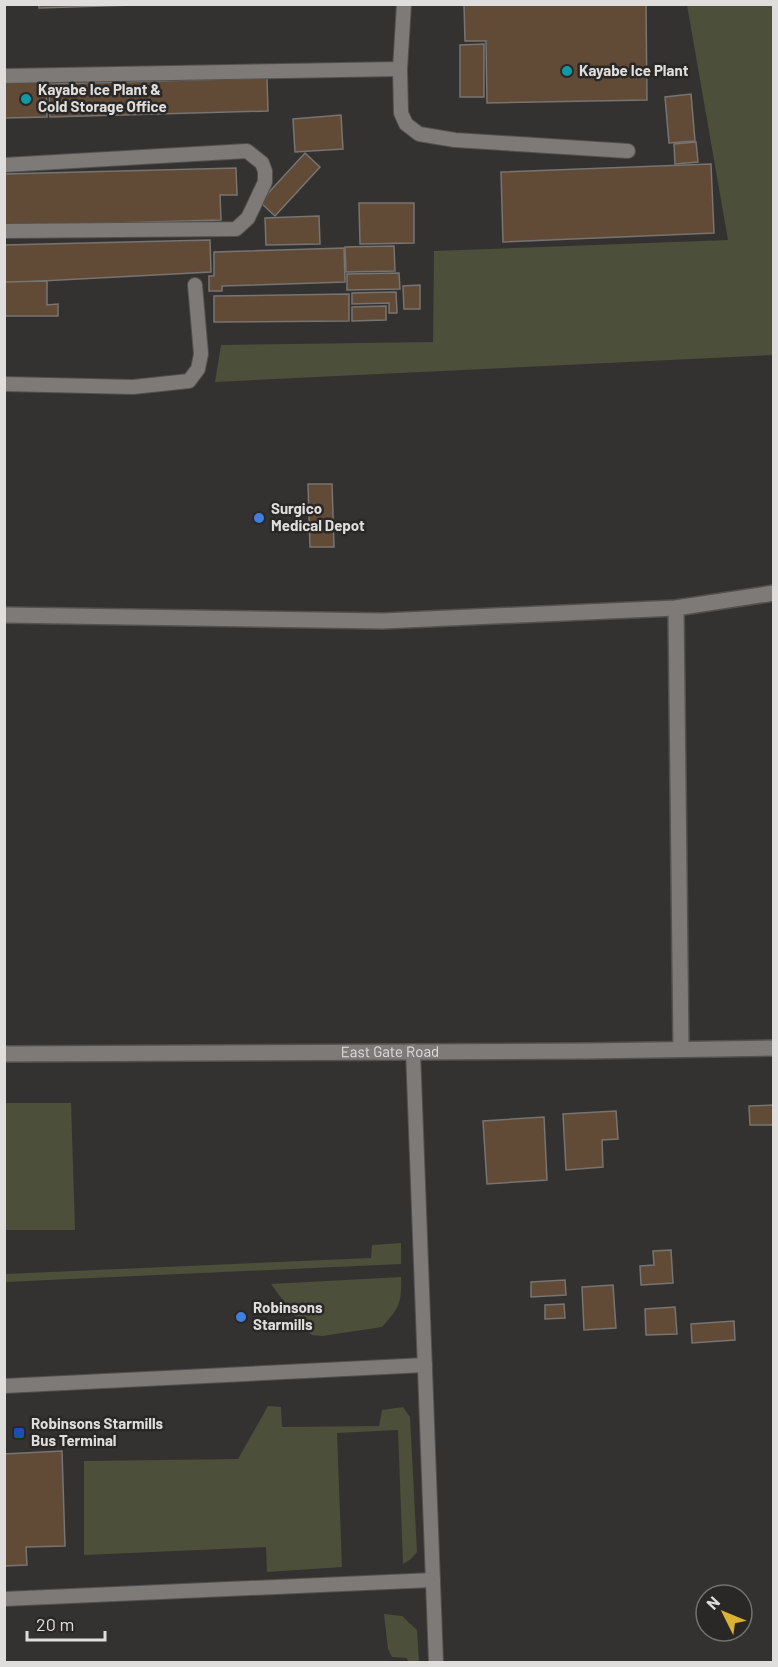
<svg xmlns="http://www.w3.org/2000/svg" width="778" height="1667" font-family="Barlow,sans-serif">
	<style>
		.green { fill: #4c4f39 }
		.building { fill: #614a36; stroke: #777472; stroke-width: 1.5 }
		.lines { fill: none; stroke-linecap: round; stroke-linejoin: round }
		.lane-casing { stroke: #53514f; stroke-width: 16 }
		.street-casing { stroke: #53514f; stroke-width: 18 }
		.secondary-casing { stroke: #53514f; stroke-width: 18 }
		.lane { stroke: #7d7a78; stroke-width: 14 }
		.street { stroke: #7d7a78; stroke-width: 15 }
		.secondary { stroke: #7d7a78; stroke-width: 15 }
		.culture-dot { fill: #0f9aa8; stroke: #2a2826; stroke-width: 2 }
		.shop-dot { fill: #3f7fe0; stroke: #2a2826; stroke-width: 2 }
		.transit-dot { fill: #1a4fb4; stroke: #2a2826; stroke-width: 2 }
		.labels { text-anchor: middle; stroke-width: 5; stroke-linejoin: round; paint-order: stroke }
		.poi-label { font-size: 15px; font-weight: bold; fill: #e0dedd; stroke: #2a2826; text-anchor: start }
		.street-label { font-size: 15px; fill: #e0dedd; stroke: #2a2826 }
	</style>
	<rect width="100%" height="100%" fill="#343230"/>
	<!-- green -->
	<g class="green">
		<polygon points="687,5 773,5 773,355 215,382 221,345 433,342 434,251 728,240"/>
		<polygon points="5,1103 71,1103 75,1230 5,1230"/>
		<polygon points="401,1243 401,1264 5,1282 5,1274 371,1258 372,1245"/>
		<path d="M401 1277C402 1303 399 1308 382 1327L322 1336 312 1335 304 1329 271 1284Z"/>
		<polygon points="268,1406 281,1407 282,1427 379,1426 382,1410 403,1407 410,1417 417,1552 411,1559 403,1564 398,1430 337,1433 342,1567 267,1572 266,1547 84,1555 84,1461 238,1459"/>
		<polygon points="384,1614 402,1616 417,1630 419,1662 408,1662 407,1658 392,1657 388,1649"/>
	</g>
	<!-- building -->
	<g class="building">
		<polygon points="39,4 168,4 39,8"/>
		<polygon points="464,4 646,4 647,100 487,103 486,41 465,41"/>
		<polygon points="484,44 484,97 460,97 460,45"/>
		<polygon points="267,78 268,111 50,117 49,84"/>
		<polygon points="46,80 47,117 4,118 4,81"/>
		<polygon points="691,94 695,141 669,143 665,97"/>
		<polygon points="341,115 343,149 295,152 293,119"/>
		<polygon points="696,142 698,162 675,164 674,144"/>
		<polygon points="305,153 320,167 275,216 260,202"/>
		<polygon points="711,164 714,233 503,242 501,172"/>
		<polygon points="236,168 237,195 220,195 221,220 4,226 4,174"/>
		<polygon points="359,203 414,203 414,243 360,244"/>
		<polygon points="319,216 320,244 266,245 265,218"/>
		<polygon points="210,240 211,272 4,283 4,245"/>
		<polygon points="394,246 395,271 346,272 345,247"/>
		<polygon points="344,248 345,282 222,286 222,291 209,291 209,276 214,276 214,252"/>
		<polygon points="399,273 400,289 347,290 347,274"/>
		<polygon points="47,281 47,305 58,304 58,316 4,316 4,282"/>
		<polygon points="420,285 420,309 404,309 403,286"/>
		<polygon points="396,292 397,313 389,313 389,303 352,304 352,293"/>
		<polygon points="349,294 349,321 214,322 214,296"/>
		<polygon points="386,306 386,320 352,321 352,307"/>
		<polygon points="308,484 332,484 334,547 310,547"/>
		<polygon points="774,1105 774,1125 750,1125 749,1106"/>
		<polygon points="616,1111 618,1139 602,1140 603,1167 566,1170 563,1114"/>
		<polygon points="544,1117 547,1180 487,1184 483,1121"/>
		<polygon points="671,1250 673,1283 641,1285 640,1266 654,1265 653,1251"/>
		<polygon points="565,1280 566,1295 531,1297 531,1282"/>
		<polygon points="613,1285 616,1328 584,1330 582,1287"/>
		<polygon points="564,1304 565,1318 545,1319 545,1305"/>
		<polygon points="675,1307 677,1334 646,1335 645,1309"/>
		<polygon points="734,1321 735,1340 692,1343 691,1324"/>
		<polygon points="62,1451 65,1546 26,1547 27,1565 4,1566 4,1454"/>
	</g>
	<g class="lines">
		<!-- lane casing -->
		<g class="lane-casing">
			<g id="lane">
				<polyline points="404,4 400,69 401,113 406,124 419,134 455,140 628,151"/>
				<polyline points="4,76 400,69"/>
				<polyline points="4,165 247,151 262,163 265,171 265,182 248,218 236,229 4,231"/>
				<polyline points="4,384 133,387 189,381 198,369 201,354 195,285"/>
				<polyline points="413,1051 436,1662"/>
				<polyline points="4,1386 425,1365"/>
				<polyline points="4,1599 433,1580"/>
			</g>
		</g>
		<!-- street casing -->
		<g class="street-casing">
			<g id="street">
				<polyline points="676,608 681,1049"/>
				<polyline points="4,615 383,621 676,608 774,593"/>
			</g>
		</g>
		<!-- secondary casing -->
		<g class="secondary-casing">
			<g id="secondary">
				<path id="s1" d="M4 1054 588 1051 774 1048"/>
			</g>
		</g>
		<!-- lane -->
		<use href="#lane" class="lane"/>
		<!-- street -->
		<use href="#street" class="street"/>
		<!-- secondary -->
		<use href="#secondary" class="secondary"/>
	</g>
	<!-- markers -->
	<g class="culture-dot">
		<circle cx="567" cy="71" r="6"/>
		<circle cx="26" cy="99" r="6"/>
	</g>
	<g class="shop-dot">
		<circle cx="259" cy="518" r="6"/>
		<circle cx="241" cy="1317" r="6"/>
	</g>
	<rect class="transit-dot" x="13" y="1427" width="12" height="12" rx="3"/>
	<g class="labels">
		<!-- poi labels -->
		<g class="poi-label">
			<text x="579" y="76">Kayabe Ice Plant</text>
			<text x="38" y="95">Kayabe Ice Plant &amp;<tspan x="38" dy="17">Cold Storage Office</tspan></text>
			<text x="271" y="514">Surgico<tspan x="271" dy="17">Medical Depot</tspan></text>
			<text x="253" y="1313">Robinsons<tspan x="253" dy="17">Starmills</tspan></text>
			<text x="31" y="1429">Robinsons Starmills<tspan x="31" dy="17">Bus Terminal</tspan></text>
		</g>
		<!-- street labels -->
		<g class="street-label">
			<text dy="5" stroke="none"><textPath href="#s1" startOffset="386">East Gate Road</textPath></text>
		</g>
	</g>
	<!-- border -->
	<rect width="778" height="1667" fill="none" stroke="#e0dedd" stroke-width="12"/>
	<!-- north arrow -->
	<g transform="translate(724 1613) rotate(313)"><circle r="28" fill="#2a2826" stroke="#73716f" stroke-width="1.5"/>
	<path d="M0-4.5L10 22L0 15L-10 22Z" fill="#dcb233"/>
	<text y="-9" font-size="16" font-weight="bold" text-anchor="middle" fill="#e0dedd">N</text>
	</g>
	<!-- scale -->
	<path d="M27 1631v9h78v-9" fill="none" stroke="#e0dedd" stroke-width="3"/>
	<text x="36" y="1631" font-size="18" fill="#e0dedd" stroke="#2a2826" stroke-width="4.5" paint-order="stroke">20 m</text>
</svg>
